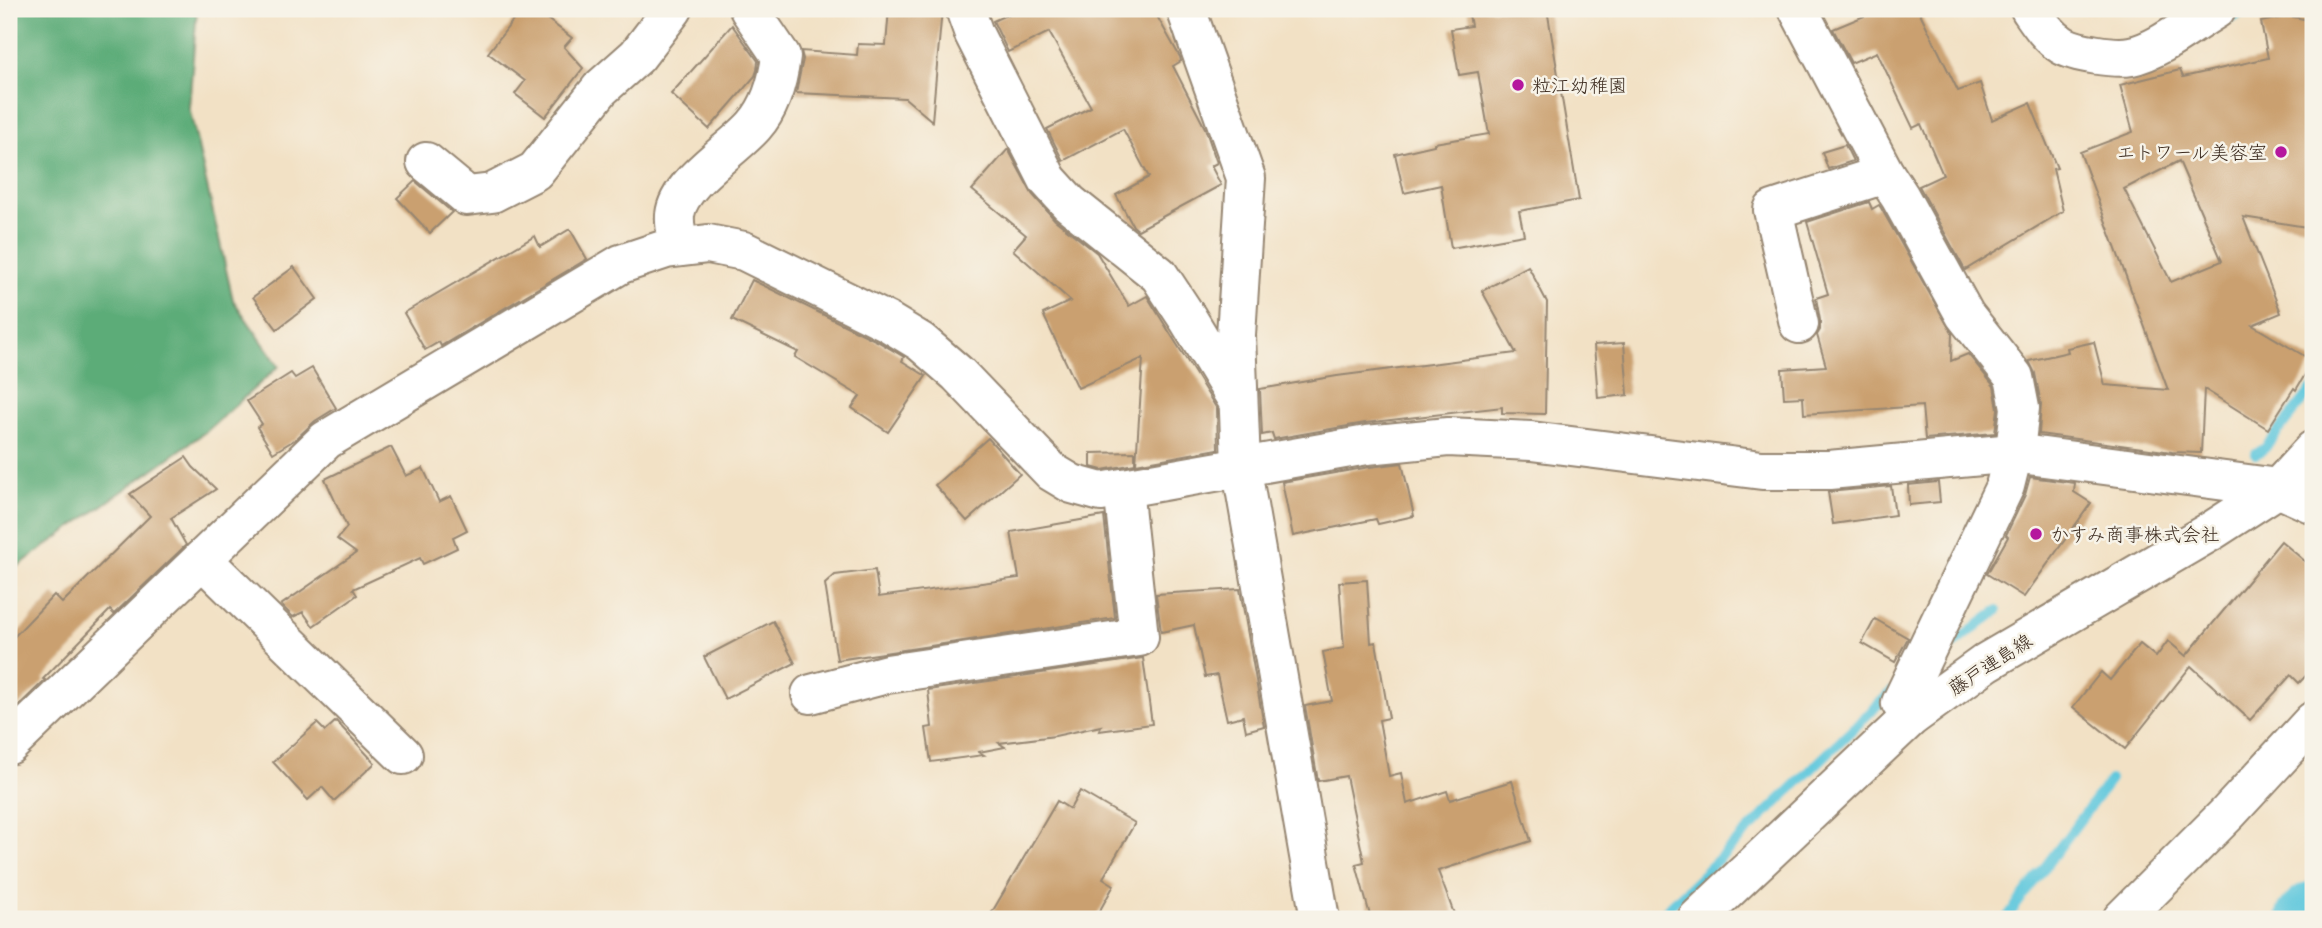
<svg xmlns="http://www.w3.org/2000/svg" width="2322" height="928" font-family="'Architects Daughter','Klee One',sans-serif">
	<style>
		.forest { fill: #5cac78; stroke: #4c6b4b; stroke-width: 2 }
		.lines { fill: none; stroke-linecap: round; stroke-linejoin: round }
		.stream { stroke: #61c8dd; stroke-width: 10 }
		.river { stroke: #61c8dd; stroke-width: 65 }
		.building { fill: #caa06f; fill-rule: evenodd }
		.street-casing { stroke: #968672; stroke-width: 42 }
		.secondary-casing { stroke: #968672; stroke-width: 42 }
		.street { stroke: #fff; stroke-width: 38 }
		.secondary { stroke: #fff; stroke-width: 38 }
		.poi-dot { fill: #b5179e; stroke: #f7f3e8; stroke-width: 2.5 }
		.labels { text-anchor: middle; stroke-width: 5; stroke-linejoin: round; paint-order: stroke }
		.poi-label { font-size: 19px; fill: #3b2a1e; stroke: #f7f3e8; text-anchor: start }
		.street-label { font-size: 19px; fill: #3b2a1e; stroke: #f7f3e8 }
	</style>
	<rect width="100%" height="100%" fill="#f7f3e8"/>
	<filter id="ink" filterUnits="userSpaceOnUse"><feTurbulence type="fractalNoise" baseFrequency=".0143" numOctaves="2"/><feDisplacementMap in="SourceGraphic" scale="14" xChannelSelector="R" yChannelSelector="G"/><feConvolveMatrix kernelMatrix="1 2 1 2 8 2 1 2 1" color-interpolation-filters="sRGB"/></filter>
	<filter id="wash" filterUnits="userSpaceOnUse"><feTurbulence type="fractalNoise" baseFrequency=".00686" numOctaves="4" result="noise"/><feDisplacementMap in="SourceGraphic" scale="28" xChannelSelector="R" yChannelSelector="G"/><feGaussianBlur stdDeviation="1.57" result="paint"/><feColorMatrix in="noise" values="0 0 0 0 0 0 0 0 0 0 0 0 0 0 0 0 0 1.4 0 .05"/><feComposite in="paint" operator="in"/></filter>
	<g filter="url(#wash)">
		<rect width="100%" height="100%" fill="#f2e1c5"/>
		<!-- forest -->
		<polygon class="forest" points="9,9 197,9 189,107 233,300 279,366 208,430 18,566 9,565"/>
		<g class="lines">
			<!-- stream -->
			<g class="stream">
				<polyline points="2223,22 2251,9"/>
				<polyline points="2256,454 2265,448 2313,388"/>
				<polyline points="1939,655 1997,611"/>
				<polyline points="1657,919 1891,692"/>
				<polyline points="2006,919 2110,780"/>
			</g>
			<!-- river -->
			<polyline class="river" points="2308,919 2313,914"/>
		</g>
		<g id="blocks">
			<!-- building -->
			<g class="building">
				<polygon points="522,9 534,9 572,38 564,47 583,68 545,117 515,94 525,81 488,53"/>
				<polygon points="889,9 942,9 932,121 905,98 796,93 803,59 801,51 857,55 858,44 886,45"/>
				<polygon points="1019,9 1153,9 1180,57 1181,61 1173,66 1205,128 1217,163 1211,166 1221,185 1138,230 1133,226 1116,195 1149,177 1123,129 1063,161 1047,129 1091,107 1049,32 1008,52 993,21"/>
				<polygon points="1468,9 1547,9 1579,200 1519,211 1524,235 1451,248 1441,185 1404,193 1395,154 1434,145 1434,143 1489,134 1478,72 1459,75 1451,29 1471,26"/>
				<polygon points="1881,9 1918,9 1958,91 1980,83 1992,120 2030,103 2057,168 2053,169 2063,211 1965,270 1919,186 1943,175 1921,124 1913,128 1877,52 1851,63 1833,29"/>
				<path d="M2289 16 2313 21V228L2243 217 2281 313 2252 325 2313 361 2296 390 2294 388 2268 429 2204 389 2201 453 2172 452 2039 434 2041 404 2035 373 2029 361 2068 352 2067 348 2094 342 2105 385 2168 390 2080 152 2133 132 2120 85 2180 70 2183 77 2268 58 2261 22ZM2179 161 2222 261 2171 282 2124 189Z"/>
				<polygon points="732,25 758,61 757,70 755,76 709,129 671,94"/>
				<polygon points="1845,145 1853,161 1828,169 1822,152"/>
				<polygon points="1008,149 1032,194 1055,220 1097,253 1129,306 1147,296 1217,409 1218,449 1136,464 1143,358 1078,388 1043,314 1071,301 1013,250 1026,235 972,190"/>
				<polygon points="415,181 452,212 430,233 397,198"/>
				<polygon points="1869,202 1872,209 1879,205 1881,208 1952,333 1951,361 1968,354 1994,386 1998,409 1995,433 1925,439 1922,406 1804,414 1803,397 1784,398 1782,369 1826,366 1817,335 1820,330 1820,320 1816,298 1828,294 1807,222"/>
				<polygon points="570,229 587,259 441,346 439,342 425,350 404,313 535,236 540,247"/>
				<polygon points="1528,266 1547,302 1545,414 1502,413 1502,407 1365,423 1274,439 1272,433 1262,435 1260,389 1337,376 1516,353 1482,291"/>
				<polygon points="294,267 317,299 277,329 253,297"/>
				<polygon points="752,280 877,341 904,357 902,361 926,376 888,432 852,408 860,396 795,357 798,352 732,320"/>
				<polygon points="1624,343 1628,395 1598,398 1594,345"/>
				<polygon points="312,368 336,408 315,421 296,439 273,453 257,427 262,424 247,401 291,373 295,378"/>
				<polygon points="988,438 1020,474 967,521 935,485"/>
				<polygon points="391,447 406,476 423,468 439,502 451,496 467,530 453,537 457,548 423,564 420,558 353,589 357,595 313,626 303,612 293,617 281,605 356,553 337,539 347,527 325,479"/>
				<polygon points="1135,452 1135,464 1102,470 1091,467 1091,453"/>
				<polygon points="186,457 193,467 216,489 171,518 186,545 114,614 110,610 43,679 45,680 9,715 9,642 54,595 62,603 150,516 130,494"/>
				<polygon points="1402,463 1414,516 1378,524 1376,519 1293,536 1282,482 1370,467"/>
				<polygon points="2030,477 2075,483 2074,492 2091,503 2024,597 1987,574 2008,537 2006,535 2025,495"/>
				<polygon points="1938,482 1940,502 1909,505 1908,485"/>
				<polygon points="1891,486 1895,515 1833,524 1828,492"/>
				<polygon points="1104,516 1115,618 837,660 825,584 835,575 875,570 879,597 1019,578 1011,532"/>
				<polygon points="2281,541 2313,568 2313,668 2299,683 2291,675 2250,720 2191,666 2125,749 2073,707 2101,672 2110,680 2140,644 2156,657 2168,641 2186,656"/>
				<polygon points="1367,580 1371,643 1376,642 1389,718 1379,720 1389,776 1401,773 1407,804 1447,791 1450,800 1512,781 1531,841 1438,871 1456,919 1371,919 1356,864 1364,862 1346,776 1318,781 1305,706 1332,701 1323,652 1344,648 1339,582"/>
				<polygon points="1240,589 1264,726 1246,731 1243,716 1227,720 1217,675 1205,677 1194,625 1161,632 1156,594"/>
				<polygon points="1875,619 1908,638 1895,662 1862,643"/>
				<polygon points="773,621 795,663 725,699 704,657"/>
				<polygon points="1143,658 1152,724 1099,731 1101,726 1055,736 999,743 1005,747 979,752 984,755 931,762 926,728 932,727 928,690"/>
				<polygon points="336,721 375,763 334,801 322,787 308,800 273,762 317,723 325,731"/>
				<polygon points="1080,791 1135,823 1103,878 1114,885 1095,919 988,919 1057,801 1070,809"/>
			</g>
		</g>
	</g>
	<g filter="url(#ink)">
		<use href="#blocks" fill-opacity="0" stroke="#968672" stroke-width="2"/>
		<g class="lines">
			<!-- street casing -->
			<g class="street-casing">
				<g id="street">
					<polyline points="965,9 974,34 1048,180 1069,203 1159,275 1188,319 1237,400"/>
					<polyline points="1186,9 1246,178 1236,335 1241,465 1320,919"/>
					<polyline points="1798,9 1885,174 1900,197 1965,315 2014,377 2020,408 2016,442 2005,486 1901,703 1911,717"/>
					<path d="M2030 9C2039 22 2048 36 2062 45 2075 53 2115 59 2131 56 2158 51 2192 23 2216 9"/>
					<polyline points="426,162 467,196 492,193 535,171 601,88 637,56 673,9"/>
					<path d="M679 247C677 237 674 225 675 215 678 183 733 150 754 126 771 107 778 81 781 56L749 9"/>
					<polyline points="1799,324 1773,210 1885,174"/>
					<polyline points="202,559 403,755"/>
					<polyline points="811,694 887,674 1139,637 1123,488"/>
					<polyline points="9,745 326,440 621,264 666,249 708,244 744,251 888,322 921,342 958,374 1052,472 1072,484 1101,492 1367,445 1448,437 1531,441 1762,470 1829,470 2014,453 2278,488"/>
					<polyline points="2122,919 2228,813 2313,721"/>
				</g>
			</g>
			<!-- secondary casing -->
			<g class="secondary-casing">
				<g id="secondary">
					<polyline points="2278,488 2313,504"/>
					<polyline points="1697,919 1911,717 1987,662 2213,530 2278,488 2313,450"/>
				</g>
			</g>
			<!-- street -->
			<use href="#street" class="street"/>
			<!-- secondary -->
			<use href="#secondary" class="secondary"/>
		</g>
	</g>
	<!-- markers -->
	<g class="poi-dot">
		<circle cx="1518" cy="85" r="7"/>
		<circle cx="2281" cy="152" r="7"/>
		<circle cx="2036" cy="534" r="7"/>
	</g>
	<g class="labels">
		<!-- poi labels -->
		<g class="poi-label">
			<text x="1532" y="92">粒江幼稚園</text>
			<text x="2267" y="159" text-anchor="end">エトワール美容室</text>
			<text x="2050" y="541">かすみ商事株式会社</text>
		</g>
		<!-- street labels -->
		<g class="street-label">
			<text transform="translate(1990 664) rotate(-33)" y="7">藤戸連島線</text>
		</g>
	</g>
	<!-- margin -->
	<rect width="2322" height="928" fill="none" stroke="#f7f3e8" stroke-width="35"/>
</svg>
